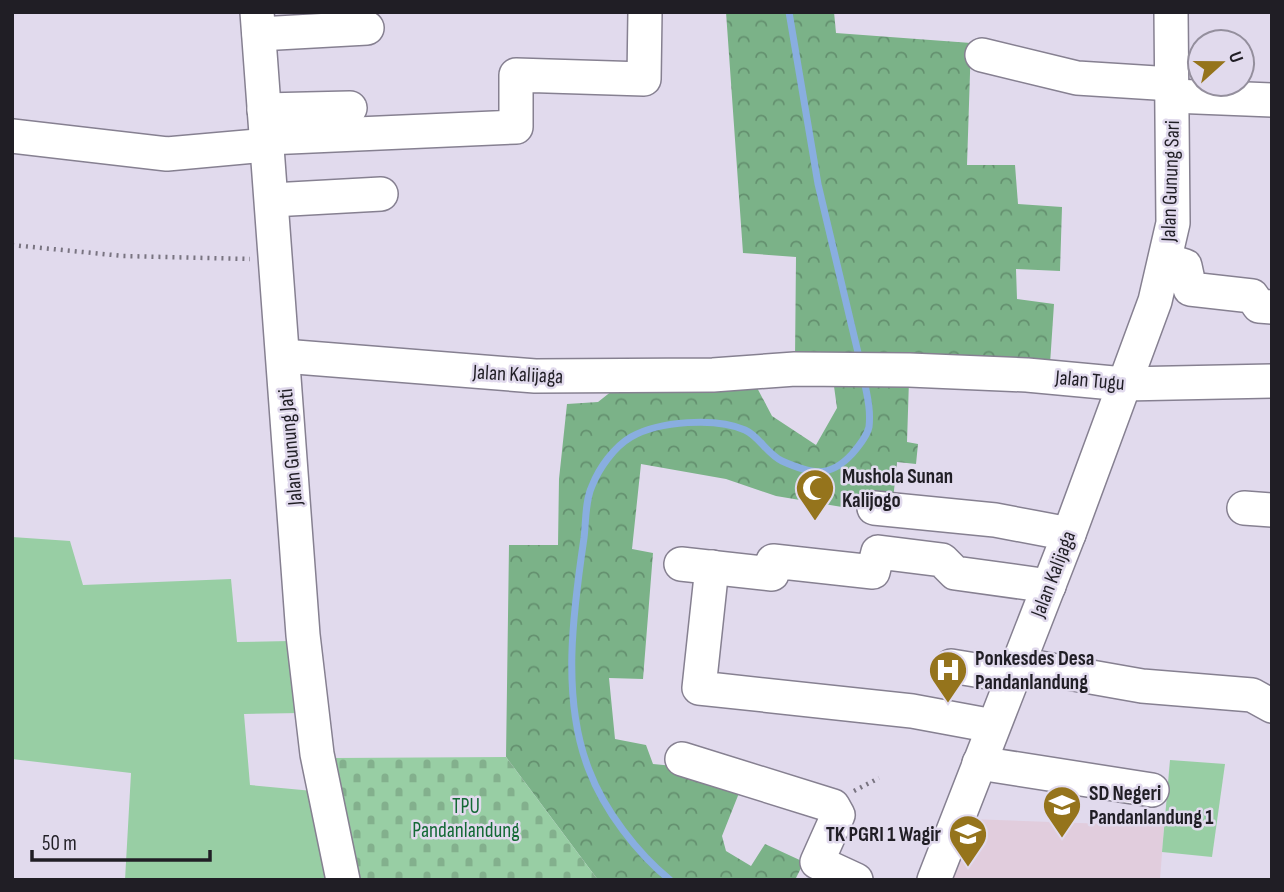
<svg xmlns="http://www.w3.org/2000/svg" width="1284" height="892" font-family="'Sofia Sans Condensed',sans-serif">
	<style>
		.education { fill: #e1cddd }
		.grass { fill: #98cea4 }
		.forest { fill: url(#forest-crowns) }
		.cemetery { fill: url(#cemetery-stones) }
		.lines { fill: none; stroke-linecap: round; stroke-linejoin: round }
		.stream { stroke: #89aee0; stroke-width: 7 }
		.minor-casing { stroke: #868091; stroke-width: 36 }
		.path { stroke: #797481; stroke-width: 4.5; stroke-dasharray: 2 5; stroke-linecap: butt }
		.minor { stroke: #fff; stroke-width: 33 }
		.labels { text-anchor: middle; stroke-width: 5; stroke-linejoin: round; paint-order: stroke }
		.street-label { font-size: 21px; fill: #201e25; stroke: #e1daed }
		.poi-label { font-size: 21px; font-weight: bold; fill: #201e25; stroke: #e1daed; text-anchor: start }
		.park-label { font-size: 21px; fill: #136935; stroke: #e1daed }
	</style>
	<defs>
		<pattern id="forest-crowns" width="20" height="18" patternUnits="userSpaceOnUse" patternTransform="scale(1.75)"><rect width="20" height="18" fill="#7bb288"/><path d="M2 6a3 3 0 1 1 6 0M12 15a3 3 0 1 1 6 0" fill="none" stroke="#64906f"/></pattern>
		<pattern id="cemetery-stones" width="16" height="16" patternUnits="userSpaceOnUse" patternTransform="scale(1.75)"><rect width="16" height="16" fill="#98cea4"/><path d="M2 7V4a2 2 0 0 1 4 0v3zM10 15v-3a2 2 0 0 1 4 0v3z" fill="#83b08d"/></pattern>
	</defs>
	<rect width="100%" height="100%" fill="#e1daed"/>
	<!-- education -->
	<polygon class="education" points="969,819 1164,826 1160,880 949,880"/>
	<!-- grass -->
	<g class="grass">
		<polygon points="12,537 70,541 83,585 231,579 237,642 290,641 301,713 244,714 250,785 313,791 331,880 125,880 131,773 12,759"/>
		<polygon points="1170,760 1225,764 1212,857 1162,852"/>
	</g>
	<!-- forest -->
	<g class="forest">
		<polygon points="726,12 834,12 836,33 971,43 967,165 1015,165 1018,204 1062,207 1060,271 1016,269 1017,299 1054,304 1050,364 795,358 796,257 743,253"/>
		<polygon points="833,379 909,380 907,442 918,444 916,464 897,462 893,500 844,495 842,507 776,496 726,479 641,464 632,549 653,553 643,679 609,678 615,739 646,745 653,764 684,767 741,788 722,836 726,851 751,866 765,844 804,862 795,880 598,880 506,757 509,545 558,545 559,479 567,404 598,402 622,383 754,382 772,416 816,445 837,408"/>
	</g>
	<!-- cemetery -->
	<polygon class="cemetery" points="506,757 598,880 354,880 334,758"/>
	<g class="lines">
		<!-- stream -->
		<g class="stream">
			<polyline points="789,12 818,184 860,361"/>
			<path d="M670 880C637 853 604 810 589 770 561 699 573 612 584 538 586 522 585 501 592 486 599 468 614 447 631 437 659 421 716 417 745 430 759 436 767 454 782 461 811 474 829 479 852 454 859 446 867 436 869 427 871 410 867 395 864 380"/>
		</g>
		<!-- minor casing -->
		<g class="minor-casing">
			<g id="minor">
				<polyline points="257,12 303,635 317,754 343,880"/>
				<polyline points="259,34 367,28"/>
				<polyline points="982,55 1077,78 1172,84"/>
				<polyline points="1172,96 1272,100"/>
				<polyline points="264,110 350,108"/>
				<polyline points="12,136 167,154 267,145"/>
				<polyline points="267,138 516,127 516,75 644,79 645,12"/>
				<polyline points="272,200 381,194"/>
				<polyline points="1166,260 1185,266 1190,289 1252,296 1259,306 1272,307"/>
				<polyline points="283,356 535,376 713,375 795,369 909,370 1027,375 1124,384 1272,381"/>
				<polyline points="874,508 995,520 1069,534"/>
				<polyline points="1244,508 1272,510"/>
				<polyline points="681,564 772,574 773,561 873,572 878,552 942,560 955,573 1049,586"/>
				<polyline points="712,567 699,688 912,711 993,726"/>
				<polyline points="1017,664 1142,686 1252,695 1272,706"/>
				<polyline points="951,666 1012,676"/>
				<polyline points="682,759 833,806 838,815 817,862 856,880"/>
				<polyline points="979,763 1152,790"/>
				<polyline points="934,880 1069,534 1155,301 1173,223 1171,12"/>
			</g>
		</g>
		<!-- path -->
		<g class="path">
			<polyline points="12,245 123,256 250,259"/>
			<polyline points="854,791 879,778"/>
		</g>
		<!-- minor -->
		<use href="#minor" class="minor"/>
	</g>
	<!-- icons -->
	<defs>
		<g id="mosque-pin" transform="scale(2.0125)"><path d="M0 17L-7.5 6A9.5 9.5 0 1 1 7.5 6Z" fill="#95741c" stroke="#e1daed"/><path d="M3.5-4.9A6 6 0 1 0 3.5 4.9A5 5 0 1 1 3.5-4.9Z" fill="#fff"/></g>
		<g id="hospital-pin" transform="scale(2.0125)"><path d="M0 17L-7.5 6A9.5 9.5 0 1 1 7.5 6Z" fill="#95741c" stroke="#e1daed"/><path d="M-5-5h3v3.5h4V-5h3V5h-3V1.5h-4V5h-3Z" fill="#fff"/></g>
		<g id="school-pin" transform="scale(2.0125)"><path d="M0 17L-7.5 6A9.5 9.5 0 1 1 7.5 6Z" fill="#95741c" stroke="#e1daed"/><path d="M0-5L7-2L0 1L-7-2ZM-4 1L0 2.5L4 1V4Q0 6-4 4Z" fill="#fff"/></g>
	</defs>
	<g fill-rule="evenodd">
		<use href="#mosque-pin" x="815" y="488"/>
		<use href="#hospital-pin" x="948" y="670"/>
		<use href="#school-pin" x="1062" y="805"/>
		<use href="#school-pin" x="968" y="834"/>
	</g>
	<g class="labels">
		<!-- street labels -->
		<g class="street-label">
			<text transform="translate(1170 181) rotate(-88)" y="7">Jalan Gunung Sari</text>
			<text transform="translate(518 374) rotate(3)" y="7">Jalan Kalijaga</text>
			<text transform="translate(1090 380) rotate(5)" y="7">Jalan Tugu</text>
			<text transform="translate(290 447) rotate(-95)" y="7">Jalan Gunung Jati</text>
			<text transform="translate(1053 574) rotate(-69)" y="7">Jalan Kalijaga</text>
		</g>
		<!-- poi labels -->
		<g class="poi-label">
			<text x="842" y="483">Mushola Sunan<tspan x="842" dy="24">Kalijogo</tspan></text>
			<text x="975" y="665">Ponkesdes Desa<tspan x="975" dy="24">Pandanlandung</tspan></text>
			<text x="1089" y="800">SD Negeri<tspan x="1089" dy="24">Pandanlandung 1</tspan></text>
			<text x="941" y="841" text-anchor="end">TK PGRI 1 Wagir</text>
		</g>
		<!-- park labels -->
		<g class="park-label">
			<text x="466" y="813">TPU<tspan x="466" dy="24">Pandanlandung</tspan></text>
		</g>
	</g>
	<!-- border -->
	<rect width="1284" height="892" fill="none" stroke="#201e25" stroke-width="28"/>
	<!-- north arrow -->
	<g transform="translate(1221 63) rotate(69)"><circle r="33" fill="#e1daed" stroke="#948f9d" stroke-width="2"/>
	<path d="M0-5L12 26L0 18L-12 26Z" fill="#95741c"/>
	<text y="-10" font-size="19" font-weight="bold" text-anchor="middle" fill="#201e25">U</text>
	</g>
	<!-- scale -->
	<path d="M32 850v10h178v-10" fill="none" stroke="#201e25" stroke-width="3.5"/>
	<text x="42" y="850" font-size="21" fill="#201e25" stroke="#e1daed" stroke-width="5" paint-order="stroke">50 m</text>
</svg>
